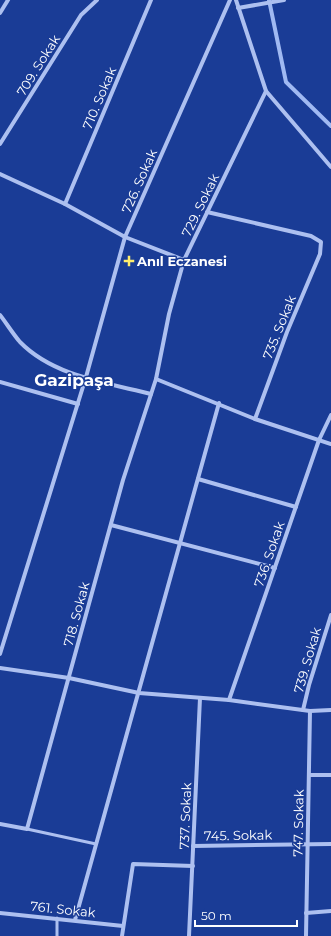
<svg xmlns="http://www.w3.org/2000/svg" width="331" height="936" font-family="Montserrat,sans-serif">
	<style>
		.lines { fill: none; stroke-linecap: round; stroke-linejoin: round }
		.stream { stroke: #a0b9f2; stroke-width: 4 }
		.lane { stroke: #adc0f0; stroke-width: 3 }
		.street { stroke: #adc0f0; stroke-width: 4 }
		.poi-dot { fill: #ffed6c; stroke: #1a3c96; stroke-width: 1.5 }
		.labels { text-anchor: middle; stroke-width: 3; stroke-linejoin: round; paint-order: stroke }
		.street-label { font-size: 13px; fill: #fff; stroke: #1a3c96 }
		.poi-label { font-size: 13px; font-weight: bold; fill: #fff; stroke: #1a3c96; text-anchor: start }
		.district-label { font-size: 17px; font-weight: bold; fill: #fff; stroke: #1a3c96 }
	</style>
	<rect width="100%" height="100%" fill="#1a3c96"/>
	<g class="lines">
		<!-- stream -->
		<polyline class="stream" points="269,0 286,82 331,126"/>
		<!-- lane -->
		<g class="lane">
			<polyline points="27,829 96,844"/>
			<polyline points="57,936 57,918"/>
		</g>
		<!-- street -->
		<g class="street">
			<polyline points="236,0 266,91 331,167"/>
			<polyline points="238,8 284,0"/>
			<polyline points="0,13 8,0"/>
			<polyline points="0,144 81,15 97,0"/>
			<polyline points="0,174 65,204 125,237 184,260"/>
			<polyline points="65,204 151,0"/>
			<polyline points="207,212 311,236 321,242 320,254 287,332 255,419"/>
			<path d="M0 315C7 324 13 334 20 342 53 376 107 383 151 394"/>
			<polyline points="156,379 255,419 331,444"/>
			<polyline points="0,382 78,404"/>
			<polyline points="198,479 296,507"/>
			<polyline points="111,525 275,568"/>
			<polyline points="0,654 86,377 125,237 230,0"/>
			<polyline points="0,668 69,678 139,693 229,700 310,711 331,710"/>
			<polyline points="229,700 319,440 331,415"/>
			<polyline points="303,710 309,685 331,615"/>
			<polyline points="309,775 331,775"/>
			<polyline points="0,824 27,829 123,480 156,379 169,314 184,260 266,91"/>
			<polyline points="193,846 331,844"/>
			<polyline points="0,913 123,926"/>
			<polyline points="306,913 331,911"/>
			<polyline points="75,920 219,403"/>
			<polyline points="122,936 133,864 193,866"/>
			<polyline points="189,936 200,698"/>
			<polyline points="306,936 310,711"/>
		</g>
	</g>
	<!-- markers -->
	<path class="poi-dot" d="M127 255h4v4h4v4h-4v4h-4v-4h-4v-4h4z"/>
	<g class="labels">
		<!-- street labels -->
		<g class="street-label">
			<text transform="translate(38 65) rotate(-58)" y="5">709. Sokak</text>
			<text transform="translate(99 98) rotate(-67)" y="5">710. Sokak</text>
			<text transform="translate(139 181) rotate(-66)" y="5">726. Sokak</text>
			<text transform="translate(200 205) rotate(-64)" y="5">729. Sokak</text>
			<text transform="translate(279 327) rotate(-68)" y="5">735. Sokak</text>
			<text transform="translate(269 554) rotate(-71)" y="5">736. Sokak</text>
			<text transform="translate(76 614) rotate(-75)" y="5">718. Sokak</text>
			<text transform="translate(307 660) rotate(-74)" y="5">739. Sokak</text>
			<text transform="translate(185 816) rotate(-88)" y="5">737. Sokak</text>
			<text transform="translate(298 823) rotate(-89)" y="5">747. Sokak</text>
			<text transform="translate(238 835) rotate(-1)" y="5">745. Sokak</text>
			<text transform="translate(63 909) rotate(6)" y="5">761. Sokak</text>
		</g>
		<!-- poi labels -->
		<g class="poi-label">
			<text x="137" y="266">Anıl Eczanesi</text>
		</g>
		<!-- district labels -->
		<g class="district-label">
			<text x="74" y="386">Gazipaşa</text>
		</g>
	</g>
	<!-- scale -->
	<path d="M195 920v6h102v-6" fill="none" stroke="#ffffff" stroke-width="2"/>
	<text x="201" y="920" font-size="12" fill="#ffffff" stroke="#1a3c96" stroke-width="3" paint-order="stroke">50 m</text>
</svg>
